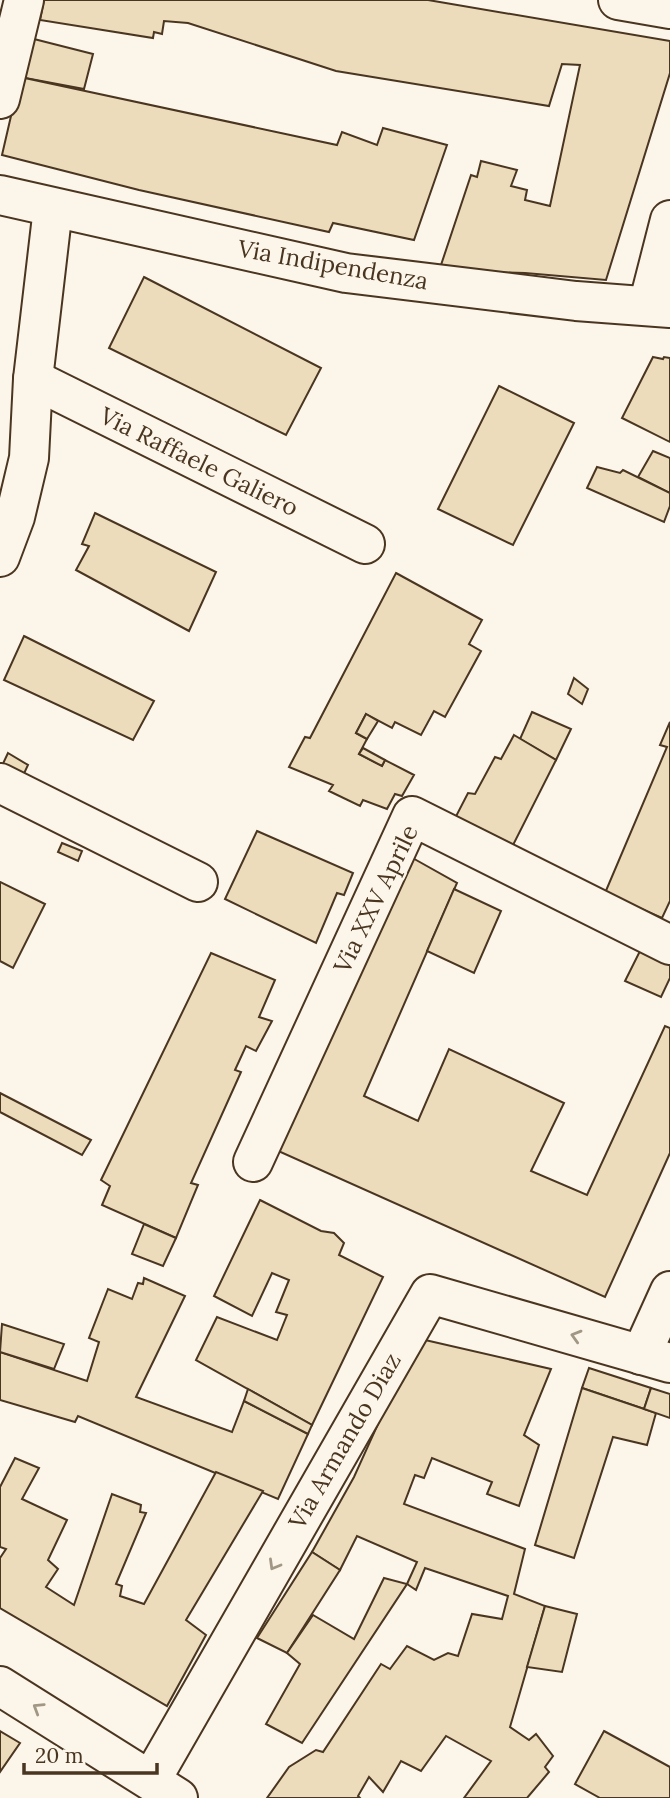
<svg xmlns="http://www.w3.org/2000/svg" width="670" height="1798" font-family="Lora,serif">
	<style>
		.building { fill: #ecdcbc; stroke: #4a3520; stroke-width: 2 }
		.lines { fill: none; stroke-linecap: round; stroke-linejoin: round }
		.minor-casing { stroke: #4a3520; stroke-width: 42 }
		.minor { stroke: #fbf6e9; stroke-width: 38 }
		.oneway { stroke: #a29684 }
		.labels { text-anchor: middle; stroke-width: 5; stroke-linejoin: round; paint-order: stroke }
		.street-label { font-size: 24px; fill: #4a3520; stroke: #fbf6e9 }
	</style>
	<rect width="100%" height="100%" fill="#fbf6e9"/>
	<!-- building -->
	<g class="building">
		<polygon points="44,0 428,0 670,41 670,73 606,280 525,273 439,271 471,175 477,177 481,161 517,170 511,186 527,190 525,200 550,206 580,65 562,64 549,106 336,71 188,23 164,21 162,34 154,32 153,38 40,20"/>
		<polygon points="30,38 93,54 84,89 20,77"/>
		<polygon points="20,77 337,145 342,132 377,145 383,128 447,145 414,240 333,223 329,232 139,190 2,155"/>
		<polygon points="144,277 321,368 286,435 109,348"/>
		<polygon points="653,357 663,359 664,357 670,358 670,442 622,418"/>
		<polygon points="499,386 574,423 513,545 438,509"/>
		<polygon points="653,451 670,458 670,493 638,477"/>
		<polygon points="597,467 620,473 623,470 670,493 670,506 664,522 587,488"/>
		<polygon points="95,513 216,572 189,631 76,570 89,546 82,544"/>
		<polygon points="396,573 482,620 469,644 481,651 445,717 434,711 421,735 395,722 392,728 366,714 356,733 367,739 359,754 382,766 385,760 414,775 402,796 395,794 387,809 363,800 360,806 329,791 333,785 289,767 305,737 310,738"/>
		<polygon points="24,636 154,701 133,740 4,680"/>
		<polygon points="574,678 588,689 582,704 568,694"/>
		<polygon points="532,712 571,729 556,760 520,739"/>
		<polygon points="366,714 378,721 367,739 356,733"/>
		<polygon points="670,722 670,901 662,918 605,893 667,747 660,745"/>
		<polygon points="514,735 556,760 508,855 451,826 468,793 475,794 495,757 501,759"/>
		<polygon points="363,748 385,760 382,766 359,754"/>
		<polygon points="8,753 28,765 21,780 0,770"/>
		<polygon points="257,831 353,873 344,895 337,893 316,943 225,899"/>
		<polygon points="62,843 82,851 78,861 58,852"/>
		<polygon points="409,856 457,883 364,1096 418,1121 449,1049 564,1103 531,1171 587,1195 665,1026 670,1028 670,1153 605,1297 276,1150"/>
		<polygon points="0,882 45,904 13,968 0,961"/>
		<polygon points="454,889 501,911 474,973 427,951"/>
		<polygon points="640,951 670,964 670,978 661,997 625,981"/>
		<polygon points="211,953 275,980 259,1017 272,1021 256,1051 246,1046 235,1070 241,1072 191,1183 198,1185 176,1238 102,1205 110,1186 101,1180"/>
		<polygon points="0,1093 91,1140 82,1155 0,1112"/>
		<polygon points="260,1200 321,1231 334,1233 344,1243 339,1255 383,1277 312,1425 196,1360 217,1317 277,1340 287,1315 276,1312 289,1280 272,1273 252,1316 214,1296"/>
		<polygon points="144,1224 176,1238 163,1266 132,1254"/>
		<polygon points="144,1278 185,1296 136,1397 232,1432 244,1401 308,1434 278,1499 78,1416 75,1422 0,1400 0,1352 87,1381 99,1342 89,1338 108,1289 132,1299 138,1283 143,1284"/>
		<polygon points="2,1324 64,1344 54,1369 0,1352"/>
		<polygon points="412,1337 551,1369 524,1435 539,1445 519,1506 487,1494 492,1482 432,1458 424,1478 415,1475 404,1504 525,1549 514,1594 545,1606 510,1727 529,1740 536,1734 553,1756 545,1767 549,1772 527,1798 464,1798 491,1761 446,1736 421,1771 401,1761 383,1792 369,1777 358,1796 360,1798 267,1798 289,1767 316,1750 323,1752 381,1664 390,1669 407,1646 434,1660 448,1653 458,1656 472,1614 502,1619 508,1596 425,1568 416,1590 407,1584 417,1562 357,1536 340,1570 312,1552 354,1477 393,1391"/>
		<polygon points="589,1368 651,1388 644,1409 582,1388"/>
		<polygon points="582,1388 656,1413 647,1445 613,1437 574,1558 535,1545"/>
		<polygon points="651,1388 670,1394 670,1418 644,1409"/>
		<polygon points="248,1389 312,1425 308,1434 244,1401"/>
		<polygon points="15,1458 39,1468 22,1499 67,1520 48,1560 58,1569 46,1587 74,1605 112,1494 141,1505 140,1512 146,1513 116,1584 122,1586 120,1596 144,1604 216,1472 263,1491 186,1620 206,1635 167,1706 0,1608 0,1558 6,1549 0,1547 0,1487"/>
		<polygon points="312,1552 340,1570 287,1653 257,1638"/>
		<polygon points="384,1578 407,1584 302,1743 266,1724 300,1664 287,1653 313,1615 354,1639"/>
		<polygon points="545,1606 577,1614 562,1672 527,1667"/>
		<polygon points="0,1731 20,1743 0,1772"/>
		<polygon points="604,1731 670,1767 670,1798 600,1798 575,1784"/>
	</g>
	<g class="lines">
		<!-- minor casing -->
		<g class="minor-casing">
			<g id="minor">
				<polyline points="618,0 670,9"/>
				<polyline points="0,99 24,0"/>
				<polyline points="0,195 346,273 576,301 670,308"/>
				<polyline points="648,306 670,220"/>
				<polyline points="33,379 365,544"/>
				<polyline points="0,557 15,517 29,458 33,379 53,208"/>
				<polyline points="0,783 198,882"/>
				<polyline points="253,1162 412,816 670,945"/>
				<polyline points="641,1355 670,1291"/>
				<polyline points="0,1686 178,1798"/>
				<polyline points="151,1780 430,1294 670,1363"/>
			</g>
		</g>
		<!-- minor -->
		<use href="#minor" class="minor"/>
	</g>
	<!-- one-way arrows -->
	<defs><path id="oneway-chevron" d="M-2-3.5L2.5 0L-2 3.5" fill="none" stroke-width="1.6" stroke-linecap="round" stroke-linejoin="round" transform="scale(1.75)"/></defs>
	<g class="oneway">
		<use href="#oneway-chevron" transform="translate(576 1336) rotate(-164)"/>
		<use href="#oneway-chevron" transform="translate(274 1565) rotate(120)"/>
		<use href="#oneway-chevron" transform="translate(38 1708) rotate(-148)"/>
	</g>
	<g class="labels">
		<!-- street labels -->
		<g class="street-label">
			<text transform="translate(333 265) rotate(10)" y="8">Via Indipendenza</text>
			<text transform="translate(199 462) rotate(26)" y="8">Via Raffaele Galiero</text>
			<text transform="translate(376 899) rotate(-64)" y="8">Via XXV Aprile</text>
			<text transform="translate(345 1441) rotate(-60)" y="8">Via Armando Diaz</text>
		</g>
	</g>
	<!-- scale -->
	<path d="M24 1763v10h133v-10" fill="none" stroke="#4a3520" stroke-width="3.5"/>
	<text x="35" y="1763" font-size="21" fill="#4a3520" stroke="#fbf6e9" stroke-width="5" paint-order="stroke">20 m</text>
</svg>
